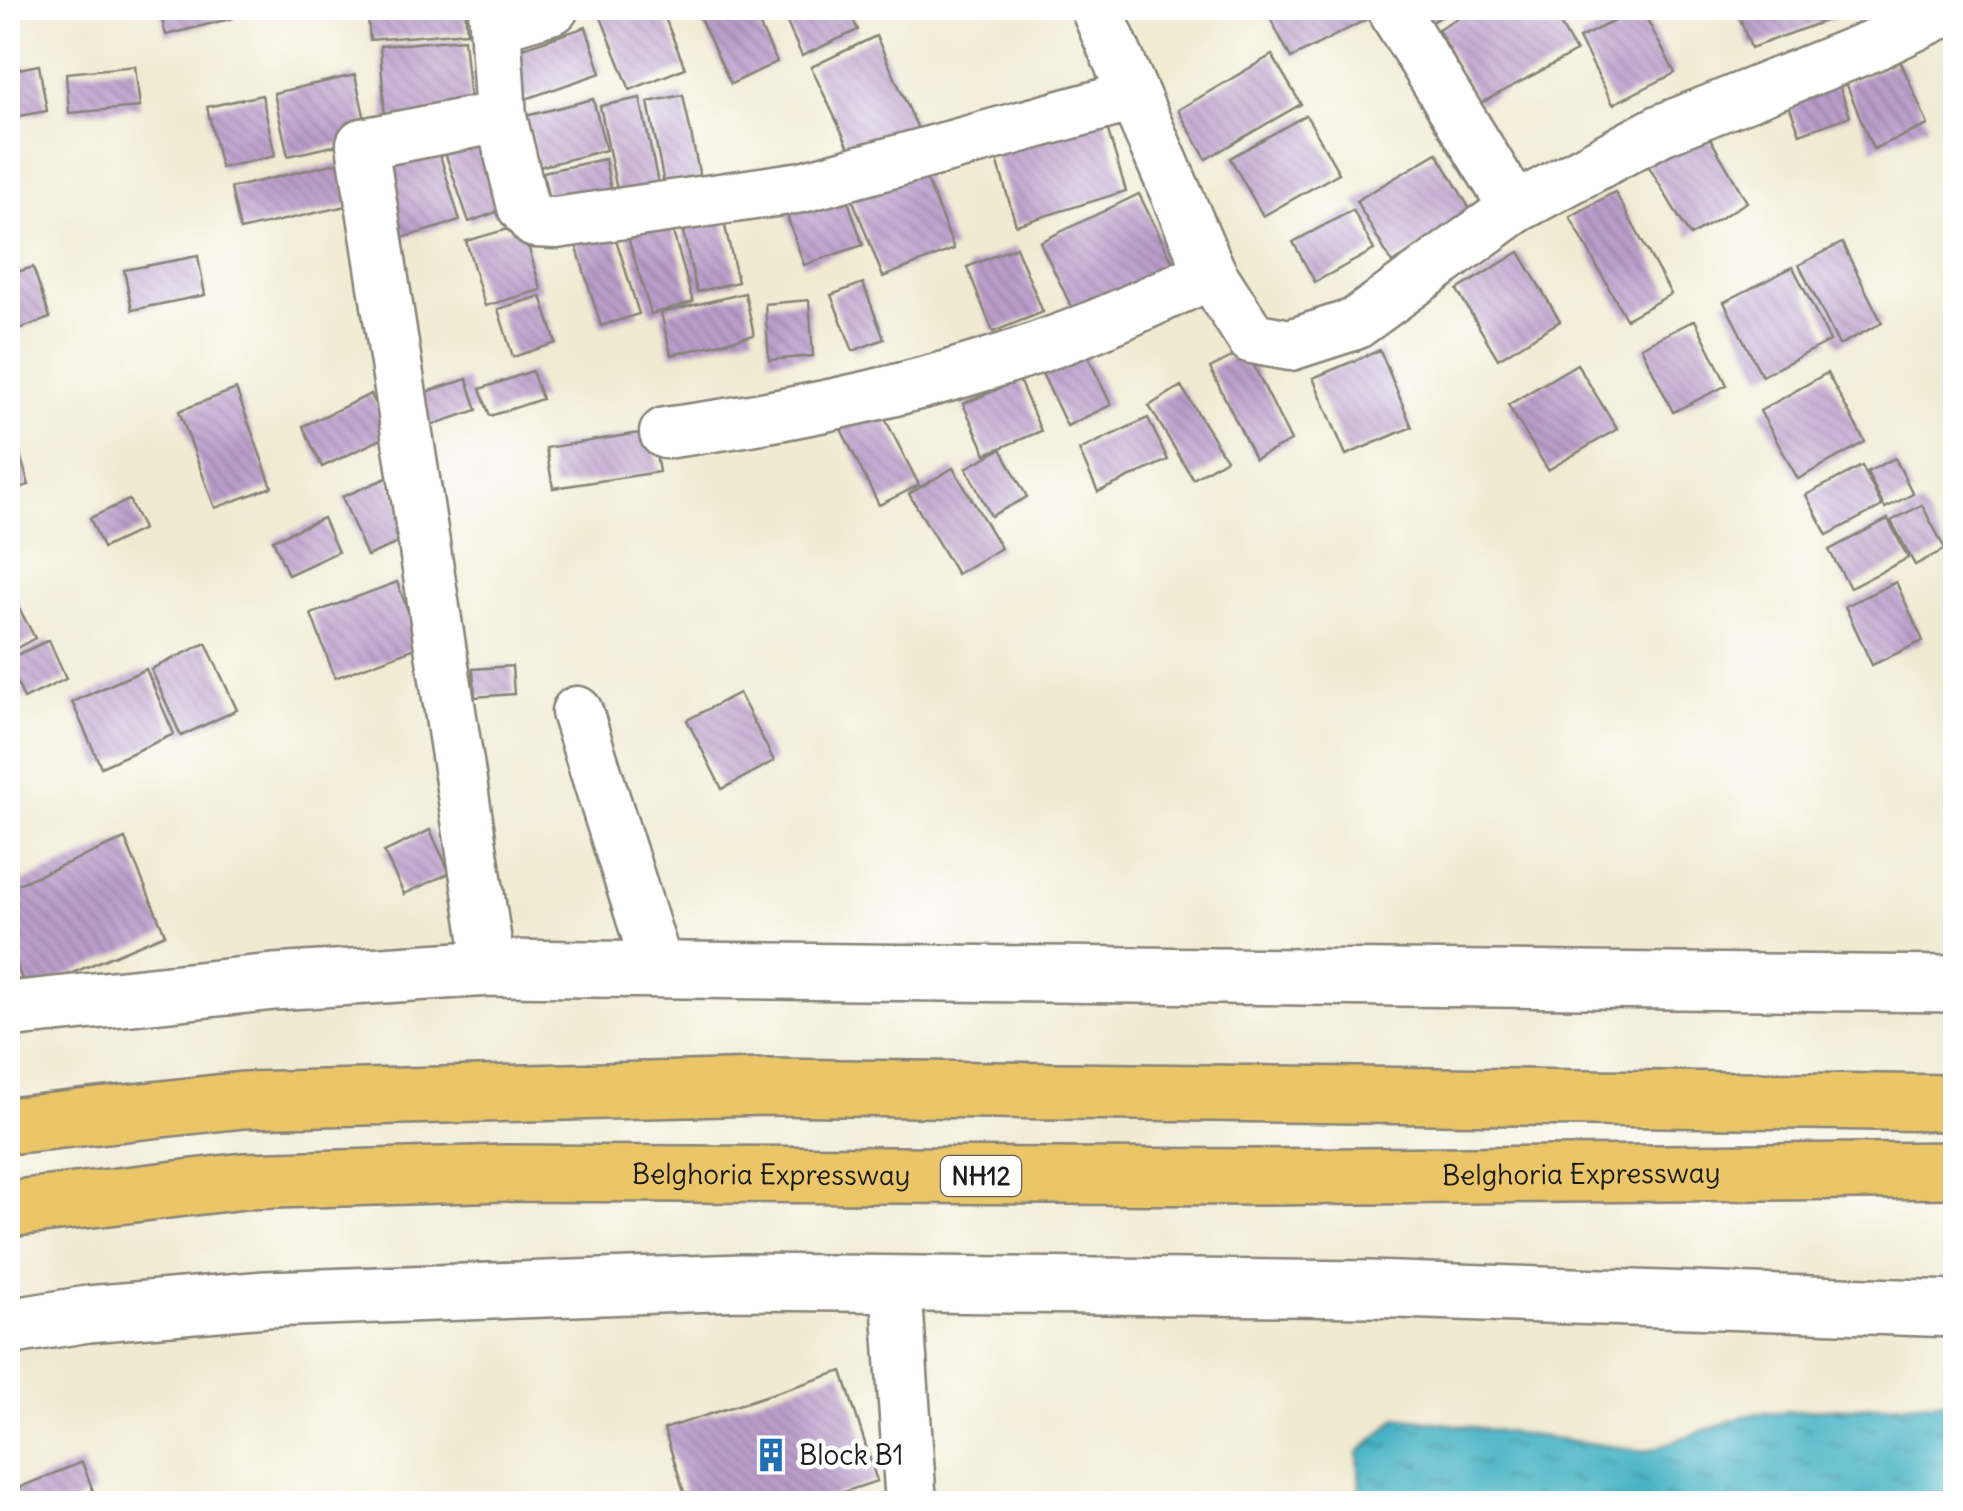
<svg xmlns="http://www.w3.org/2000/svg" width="1963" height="1511" font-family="Delius,sans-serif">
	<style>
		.water { fill: url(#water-ripples); stroke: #326870; stroke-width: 2.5 }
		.building { fill: url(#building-back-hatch) }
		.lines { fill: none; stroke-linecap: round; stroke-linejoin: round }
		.minor-casing { stroke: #868377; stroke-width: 55 }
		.tertiary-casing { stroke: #868377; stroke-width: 60 }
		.trunk-casing { stroke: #868377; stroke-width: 60 }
		.minor { stroke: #fff; stroke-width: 50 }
		.tertiary { stroke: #fff; stroke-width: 55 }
		.trunk { stroke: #eac669; stroke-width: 55 }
		.labels { text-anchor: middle; stroke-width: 9; stroke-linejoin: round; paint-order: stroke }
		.shield { fill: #fff; stroke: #606060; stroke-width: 2.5 }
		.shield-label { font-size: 25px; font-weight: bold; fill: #1c1c1c }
		.street-label { font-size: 28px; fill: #1c1c1c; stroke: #fff }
		.poi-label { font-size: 28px; fill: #1c1c1c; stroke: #fff; text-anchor: start }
	</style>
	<defs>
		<pattern id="water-ripples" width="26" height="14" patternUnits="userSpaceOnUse" patternTransform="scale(2.5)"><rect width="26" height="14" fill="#47b3c4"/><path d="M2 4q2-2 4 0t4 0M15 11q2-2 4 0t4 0" fill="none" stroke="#3a919e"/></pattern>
		<pattern id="building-back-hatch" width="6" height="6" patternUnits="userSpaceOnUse" patternTransform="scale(2.5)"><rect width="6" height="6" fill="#bb9ecb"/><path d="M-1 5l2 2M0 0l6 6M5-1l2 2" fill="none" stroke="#9780a4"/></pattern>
	</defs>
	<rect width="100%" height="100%" fill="#fff"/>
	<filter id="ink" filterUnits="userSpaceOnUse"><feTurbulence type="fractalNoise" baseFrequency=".01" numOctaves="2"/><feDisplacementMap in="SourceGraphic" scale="20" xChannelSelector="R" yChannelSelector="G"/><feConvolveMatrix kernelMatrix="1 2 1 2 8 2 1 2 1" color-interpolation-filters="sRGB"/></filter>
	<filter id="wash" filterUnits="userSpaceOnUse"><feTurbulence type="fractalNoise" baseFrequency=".0048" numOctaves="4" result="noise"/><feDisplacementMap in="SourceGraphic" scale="40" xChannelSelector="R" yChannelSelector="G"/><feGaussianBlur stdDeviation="2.25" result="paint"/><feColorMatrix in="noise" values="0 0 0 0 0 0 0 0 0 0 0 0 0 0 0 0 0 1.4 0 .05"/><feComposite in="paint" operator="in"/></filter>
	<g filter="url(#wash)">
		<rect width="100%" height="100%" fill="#f1ead2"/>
		<!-- water -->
		<polygon class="water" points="1951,1401 1956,1403 1955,1503 1361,1503 1358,1453 1398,1417 1646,1451 1750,1414"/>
		<g id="blocks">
			<!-- building -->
			<g class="building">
				<polygon points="159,8 230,8 233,18 166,35"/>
				<polygon points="367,8 465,8 467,32 370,40"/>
				<polygon points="606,8 661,8 685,68 630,90 598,10"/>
				<polygon points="695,8 751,8 777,62 731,84"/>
				<polygon points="797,8 847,8 858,30 802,56 783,14"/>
				<polygon points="1281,8 1361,8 1367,19 1291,58 1268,14"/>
				<polygon points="1411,8 1459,8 1421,27"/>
				<polygon points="1476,8 1551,8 1576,52 1479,104 1438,29"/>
				<polygon points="1641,8 1675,73 1613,104 1579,38"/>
				<polygon points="1736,8 1860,8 1751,48"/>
				<polygon points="586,27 601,73 523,100 507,53"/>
				<polygon points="876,36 919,131 855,160 811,67"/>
				<polygon points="464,39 471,111 385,119 380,46"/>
				<polygon points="1272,55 1301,104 1206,159 1178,110"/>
				<polygon points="1900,60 1928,125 1873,149 1846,83"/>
				<polygon points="39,65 47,111 8,118 8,71"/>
				<polygon points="135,66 140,107 69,113 66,73"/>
				<polygon points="1834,71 1850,116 1800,134 1783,90"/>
				<polygon points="355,75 369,138 288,156 274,93"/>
				<polygon points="262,95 275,156 221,168 207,107"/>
				<polygon points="683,95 702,187 666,194 648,102"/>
				<polygon points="640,98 660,192 619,200 600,106"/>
				<polygon points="593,99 606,150 539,167 526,116"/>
				<polygon points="1103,114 1126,191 1016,225 993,146"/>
				<polygon points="1306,115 1339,173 1263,216 1230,158"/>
				<polygon points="1704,128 1747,202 1690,236 1646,162"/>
				<polygon points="491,133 516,205 469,222 444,150"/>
				<polygon points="438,149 460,221 395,240 373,169"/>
				<polygon points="1437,153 1474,216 1392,263 1356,201"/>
				<polygon points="605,159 612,196 550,208 543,172"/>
				<polygon points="349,160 359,203 240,230 231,188"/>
				<polygon points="923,170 954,249 883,277 852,198"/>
				<polygon points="840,178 863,245 804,265 781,198"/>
				<polygon points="1615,192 1671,294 1626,319 1570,217"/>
				<polygon points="1139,194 1174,265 1074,312 1040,242"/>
				<polygon points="720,205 738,282 697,292 679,215"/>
				<polygon points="1353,210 1374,250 1315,282 1293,242"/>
				<polygon points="667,211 693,302 651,314 624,224"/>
				<polygon points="611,223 639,314 601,326 573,235"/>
				<polygon points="522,225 541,290 485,306 466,241"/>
				<polygon points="1842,243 1882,323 1839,345 1799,265"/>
				<polygon points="1016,247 1043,312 993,332 967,267"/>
				<polygon points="1519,252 1560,321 1498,359 1457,290"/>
				<polygon points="198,256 205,295 132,310 124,270"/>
				<polygon points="33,267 50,318 8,333 8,275"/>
				<polygon points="1793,267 1830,341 1762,376 1724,302"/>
				<polygon points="863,283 884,339 853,351 831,295"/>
				<polygon points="745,293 754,335 671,355 661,313"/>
				<polygon points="541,296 556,343 513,357 498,309"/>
				<polygon points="809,300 813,356 769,360 765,304"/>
				<polygon points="1695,320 1727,385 1673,412 1641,347"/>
				<polygon points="1085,350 1111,405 1067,426 1041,371"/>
				<polygon points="1246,350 1291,441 1255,459 1210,368"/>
				<polygon points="1380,350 1412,427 1346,455 1313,378"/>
				<polygon points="1577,364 1617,429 1548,470 1508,405"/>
				<polygon points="532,371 542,399 490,416 480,389"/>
				<polygon points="1827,373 1865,442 1798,479 1760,411"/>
				<polygon points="467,379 477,410 425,427 416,395"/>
				<polygon points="1019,380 1041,431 986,454 963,404"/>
				<polygon points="1181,386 1226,459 1193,479 1149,406"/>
				<polygon points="236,389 272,487 215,508 179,411"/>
				<polygon points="371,394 390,435 322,467 303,426"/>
				<polygon points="875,399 919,485 879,505 836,419"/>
				<polygon points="1148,418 1168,460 1098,492 1079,450"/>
				<polygon points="652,431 659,472 553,488 546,448"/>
				<polygon points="14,435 29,485 8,491 8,437"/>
				<polygon points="1001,449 1027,497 991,516 966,468"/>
				<polygon points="1895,458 1913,494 1885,508 1867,472"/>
				<polygon points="1862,466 1882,506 1827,535 1806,495"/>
				<polygon points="953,468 1001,548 957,574 909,494"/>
				<polygon points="389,477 414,536 367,556 342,497"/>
				<polygon points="129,500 143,529 103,548 90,518"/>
				<polygon points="1922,505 1945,549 1915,565 1891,521"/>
				<polygon points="323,518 338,552 288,575 273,540"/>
				<polygon points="1888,519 1908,558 1850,588 1829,550"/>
				<polygon points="397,582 421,646 335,678 311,614"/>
				<polygon points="1896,582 1923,641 1872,665 1845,606"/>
				<polygon points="13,597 35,638 8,653 8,600"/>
				<polygon points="49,640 66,679 24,699 8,659"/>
				<polygon points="206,643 237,710 181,736 151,669"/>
				<polygon points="512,666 514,694 475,697 473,669"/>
				<polygon points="146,669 174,734 101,767 72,702"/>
				<polygon points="739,693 774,761 722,789 687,720"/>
				<polygon points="430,830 450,873 404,894 384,852"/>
				<polygon points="125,839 165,934 27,992 8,943 8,888"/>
				<polygon points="842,1371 877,1481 808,1504 688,1504 664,1429"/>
				<polygon points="82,1462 94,1493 69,1504 8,1504 8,1492"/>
			</g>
		</g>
	</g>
	<g filter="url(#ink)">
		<use href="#blocks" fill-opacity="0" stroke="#868377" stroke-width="2.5"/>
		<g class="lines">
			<!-- minor casing -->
			<g class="minor-casing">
				<g id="minor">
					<polyline points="1096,8 1211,274 1252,338 1290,345 1355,324 1515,208 1661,130 1876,44 1951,8"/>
					<polyline points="1392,8 1515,208"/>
					<polyline points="496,25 553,8"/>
					<polyline points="501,117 523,207 535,222 556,223 802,187 1134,96"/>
					<path d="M665 433C799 415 937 386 1064 338 1114 320 1162 295 1211 274"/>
					<polyline points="577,712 658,969"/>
					<polyline points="490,968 362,144 501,117 494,8"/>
					<polyline points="896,1285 911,1504"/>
				</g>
			</g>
			<!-- tertiary casing -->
			<g class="tertiary-casing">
				<g id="tertiary">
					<polyline points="8,1010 274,982 490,968 1956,984"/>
					<polyline points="8,1327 88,1314 266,1299 742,1282 1369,1289 1956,1309"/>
				</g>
			</g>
			<!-- trunk casing -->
			<g class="trunk-casing">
				<g id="trunk">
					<polyline points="8,1126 243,1100 766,1087 1956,1103"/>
					<path id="s1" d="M8 1209 244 1181 506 1173 1260 1177 1956 1170"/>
				</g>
			</g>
			<!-- minor -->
			<use href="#minor" class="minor"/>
			<!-- tertiary -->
			<use href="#tertiary" class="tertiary"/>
			<!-- trunk -->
			<use href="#trunk" class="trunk"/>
		</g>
	</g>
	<!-- icons -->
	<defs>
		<g id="building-bare" transform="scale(2.7)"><path d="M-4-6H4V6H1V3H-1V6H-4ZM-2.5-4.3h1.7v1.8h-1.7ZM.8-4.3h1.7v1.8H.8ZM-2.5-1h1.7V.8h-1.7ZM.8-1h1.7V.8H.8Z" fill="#1f6fb2" stroke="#fff" stroke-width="2.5" paint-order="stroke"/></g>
	</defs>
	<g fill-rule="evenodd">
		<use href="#building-bare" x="771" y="1455"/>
	</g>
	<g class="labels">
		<!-- shield labels -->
		<rect class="shield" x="941" y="1156" width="80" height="40" rx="8"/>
		<g class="shield-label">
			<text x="981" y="1185">NH12</text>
		</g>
		<!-- street labels -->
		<g class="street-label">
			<text dy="10" stroke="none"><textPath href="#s1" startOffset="765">Belghoria Expressway</textPath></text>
			<text dy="10" stroke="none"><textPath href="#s1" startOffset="1575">Belghoria Expressway</textPath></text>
		</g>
		<!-- poi labels -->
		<g class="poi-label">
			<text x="799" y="1465">Block B1</text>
		</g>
	</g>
	<!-- margin -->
	<rect width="1963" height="1511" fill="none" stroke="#fff" stroke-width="40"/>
</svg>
